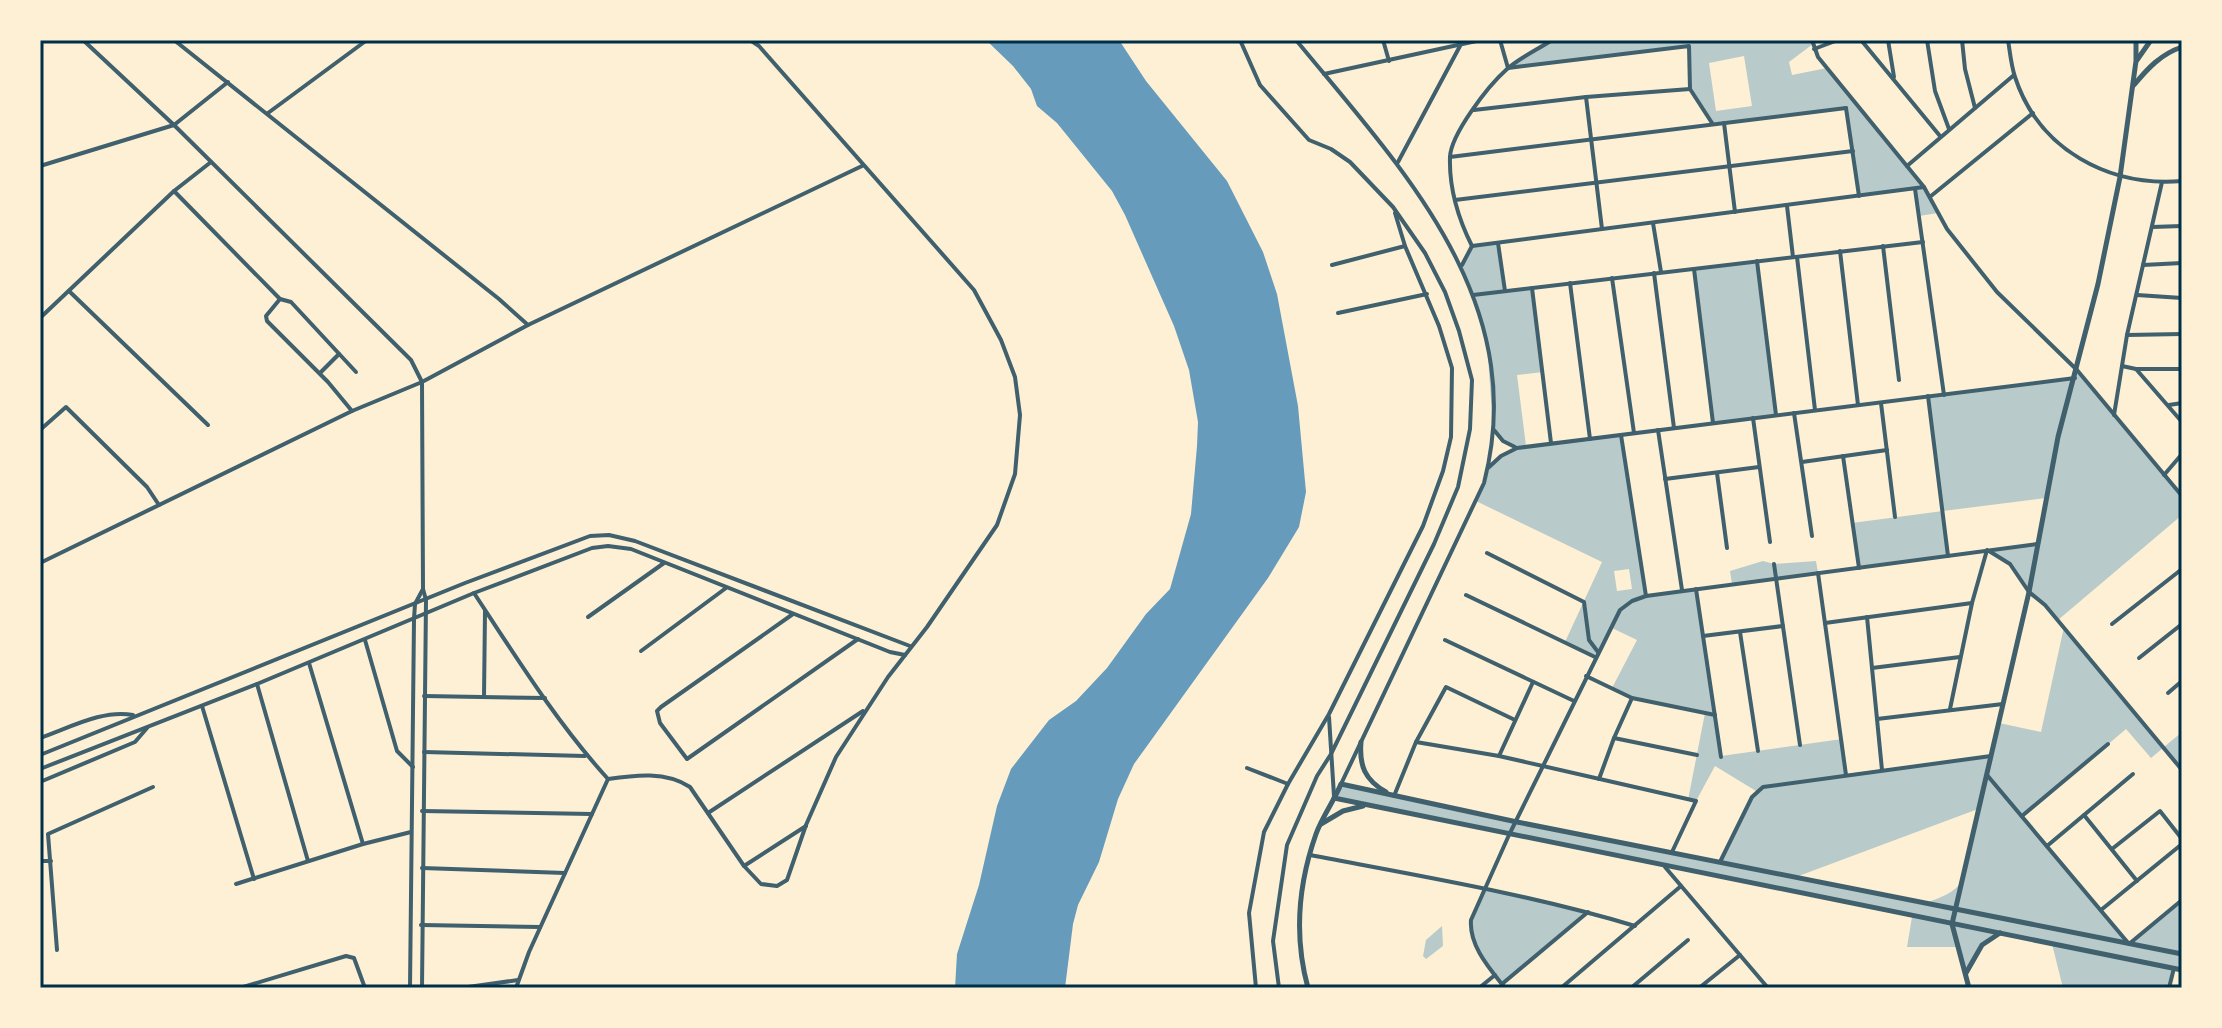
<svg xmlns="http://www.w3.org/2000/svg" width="2222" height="1028" font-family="'Sofia Sans Condensed',sans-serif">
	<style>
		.green { fill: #b9caca; fill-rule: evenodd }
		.water { fill: #669bbc }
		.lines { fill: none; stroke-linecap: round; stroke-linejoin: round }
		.minor { stroke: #3f606c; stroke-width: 4 }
		.tertiary { stroke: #3f606c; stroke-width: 5 }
		.neatline { fill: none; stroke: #003049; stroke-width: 3 }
	</style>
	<rect width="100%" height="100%" fill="#fdf0d5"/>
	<!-- green -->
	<g class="green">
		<path d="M1552 40H1812L1813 44 1789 62 1792 75 1827 68 1924 187 1938 213 1919 216 1915 190 1859 196 1846 108 1712 125 1690 89 1688 46 1508 68ZM1744 56 1752 106 1716 111 1709 63Z"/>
		<path d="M1498 243 1505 291 1532 288 1543 372 1517 375 1526 446 1621 435 1646 596 1696 589 1721 756 1842 739 1846 774 1990 756 1999 723 2041 732 2064 627 2164 747 2182 732V770L2163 748 2151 758 2126 729 2023 817 2128 943 2182 900V970L2174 969 2169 988H2063L2052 944 2000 933 1982 945 1965 974 1958 947H1907L1912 917 1334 798 1341 784 1720 862 1756 791 1715 766 1696 801 1688 800 1705 713 1632 698 1612 688 1637 640 1612 628 1595 657 1565 642 1602 562 1476 501C1486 473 1489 462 1516 448L1503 441 1493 429 1487 343 1462 266 1472 246ZM1629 569 1632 589 1617 591 1614 571ZM1978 809C1973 830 1970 861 1962 880 1956 893 1936 900 1923 903L1796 877Z"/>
		<polygon points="1757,261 1776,415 1713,423 1694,269"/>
		<polygon points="2077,370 2182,496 2182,515 2058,620 2029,592 2010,565 1987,550 2036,544 2046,498 1943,511 1948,556 1859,568 1852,523 1943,511 1928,396 2074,378"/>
		<polygon points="1763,561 1774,564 1816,561 1818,573 1732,584 1730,571"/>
		<polygon points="1483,888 1588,912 1502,984 1476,948 1471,920"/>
		<polygon points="1442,926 1443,946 1426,959 1423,956 1426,940"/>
	</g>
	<!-- water -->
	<polygon class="water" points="986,40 1119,40 1146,81 1227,181 1263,252 1277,294 1298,406 1306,492 1299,527 1268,578 1134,764 1118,799 1099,862 1078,905 1073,924 1065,988 955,988 957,954 979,885 997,806 1011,769 1049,720 1076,701 1107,668 1146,614 1170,589 1191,514 1197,446 1198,422 1189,370 1174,326 1125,215 1112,191 1057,123 1037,106 1031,89 1013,66"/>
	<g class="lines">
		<!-- minor -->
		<g class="minor">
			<polyline points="83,40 174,125 411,360 422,382 423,589 426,600 422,988"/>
			<polyline points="174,40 499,299 528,325"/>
			<polyline points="1240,40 1260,85 1309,140 1331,149 1350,162 1393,207 1425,253 1445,292 1459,331 1472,380 1470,429 1458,487 1434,544 1331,754 1317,776 1287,845 1273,941 1279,988"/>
			<path d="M1296 40C1402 169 1531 301 1484 483L1341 784"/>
			<polyline points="1383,40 1389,61"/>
			<polyline points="1500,40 1508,68"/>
			<polyline points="1812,40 1818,57 1924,187 1947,229 1997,292 2077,370 2182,496"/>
			<polyline points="1861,40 1940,136"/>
			<polyline points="1888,40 1894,77"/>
			<polyline points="1927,40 1935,91 1949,129"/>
			<polyline points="1962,40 1965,69 1975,108"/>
			<path d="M2008 40C2010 52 2011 65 2015 77 2039 150 2109 187 2182 181"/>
			<polyline points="1814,49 1838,40"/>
			<polyline points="1508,68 1689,46 1690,89 1712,123"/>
			<polyline points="1324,74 1481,40"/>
			<polyline points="1586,97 1602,229"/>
			<polyline points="1846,108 1859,196"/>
			<polyline points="1474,110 1586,97 1690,89"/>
			<polyline points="268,113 367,40"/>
			<polyline points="1724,123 1735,212"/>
			<polyline points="1450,157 1846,108"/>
			<polyline points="1398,162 1460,46 1459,40"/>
			<polyline points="40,166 174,125 228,82"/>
			<polyline points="1907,166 2014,75"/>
			<polyline points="1915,189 1944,395"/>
			<polyline points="174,191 280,299"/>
			<polyline points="1931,196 2033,113"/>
			<polyline points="1455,200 1853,151"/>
			<polyline points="1787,206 1793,257"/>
			<polyline points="1653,223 1661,272"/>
			<polyline points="2152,227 2182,226"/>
			<polyline points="1498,243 1505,291"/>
			<polyline points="1472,246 1924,187"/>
			<path d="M1472 246C1459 220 1449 188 1450 157 1451 134 1488 86 1506 70 1519 58 1537 50 1552 40"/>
			<polyline points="1883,246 1899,380"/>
			<polyline points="1840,251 1858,405"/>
			<polyline points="1797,257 1815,410"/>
			<polyline points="1757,261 1776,415"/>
			<polyline points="1332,265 1405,246"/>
			<polyline points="1462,265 1472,246"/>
			<polyline points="2143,265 2182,263"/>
			<polyline points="1694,269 1713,423"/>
			<polyline points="1654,273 1674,428"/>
			<polyline points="1612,278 1634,433"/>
			<polyline points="1570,283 1590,439"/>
			<polyline points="1532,288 1551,443"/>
			<polyline points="69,291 208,425"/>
			<polyline points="1473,295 1923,242"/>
			<polyline points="2137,295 2182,298"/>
			<polyline points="1338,313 1427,294"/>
			<polyline points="40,318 174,191 211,162"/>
			<polyline points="2127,335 2182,334"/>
			<polyline points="2122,366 2136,369 2182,422"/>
			<polyline points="2136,369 2182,369"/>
			<polyline points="320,373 339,354"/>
			<polyline points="1928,396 1948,556"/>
			<polyline points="1881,403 1895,517"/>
			<polyline points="2169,405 2182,403"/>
			<polyline points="352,411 328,382 267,321 266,316 280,299 291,302 356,372"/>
			<polyline points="1794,413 1812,536"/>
			<polyline points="2114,415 2127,335 2162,182"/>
			<polyline points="1753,418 1770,542"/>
			<polyline points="40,430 66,407 147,487 159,505"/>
			<polyline points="1494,430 1503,441 1515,447"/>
			<polyline points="1658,430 1682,590"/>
			<polyline points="1621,435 1646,596"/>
			<polyline points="1843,456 1859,568"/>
			<polyline points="1802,462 1887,450"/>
			<polyline points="1488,468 1501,456 1517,448 2075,378"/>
			<polyline points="1717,473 1727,548"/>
			<polyline points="2164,475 2182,454"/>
			<polyline points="1665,479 1759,467"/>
			<polyline points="1989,551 2010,564 2029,592 2045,605 2182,770"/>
			<polyline points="1487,553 1584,602 1589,640 1598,652"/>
			<polyline points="40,563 352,411 422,382 528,325 862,166"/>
			<polyline points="1774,564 1800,745"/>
			<polyline points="1818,573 1846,775"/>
			<polyline points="1696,589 1721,757"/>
			<path d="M474 593C516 657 557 723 608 779"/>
			<polyline points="1466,595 1595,657"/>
			<polyline points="793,614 661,707 657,711 660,723 687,759 858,639"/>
			<polyline points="588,617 664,563"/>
			<polyline points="1867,617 1882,770"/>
			<polyline points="1825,623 1972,603"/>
			<polyline points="2112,624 2182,569"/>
			<polyline points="1740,632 1758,751"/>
			<polyline points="1703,636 1783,626"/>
			<polyline points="365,640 397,751 413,767"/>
			<polyline points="1445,640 1574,701"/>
			<polyline points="641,651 726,588"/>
			<polyline points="2139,658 2182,624"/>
			<polyline points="309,663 363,844"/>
			<polyline points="1872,668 1960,657"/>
			<polyline points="1586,676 1632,698 1715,715"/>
			<polyline points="257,684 308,861"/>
			<polyline points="2168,693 2182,681"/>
			<polyline points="424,696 545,698"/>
			<polyline points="484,697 485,611"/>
			<polyline points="202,706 254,879"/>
			<polyline points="1950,709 1972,603 1987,550"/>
			<polyline points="1329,717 1334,796"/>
			<polyline points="1877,719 2003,704"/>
			<path d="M40 738C69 728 103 709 133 715"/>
			<polyline points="1614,738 1697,755"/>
			<polyline points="1416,742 1499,756 1696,801 1672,852"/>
			<polyline points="424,752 585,756"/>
			<polyline points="40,755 465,583 590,536 609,535 635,541 910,646"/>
			<polyline points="1499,756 1533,682"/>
			<polyline points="1247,768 1288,784"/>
			<polyline points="40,769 257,684 474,593 592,548 608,546 631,549 890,652 905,655"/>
			<polyline points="1987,775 2129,944 2182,900"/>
			<path d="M608 779C635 775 666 771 690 787L744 866 761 884 777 886 787 880 806 825 836 757 888 677 927 627 997 525 1015 474 1020 415 1015 377 1001 340 974 290 759 46 750 40"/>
			<polyline points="1599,779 1614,738 1632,698"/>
			<polyline points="40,782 135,742 147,728"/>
			<polyline points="1394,796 1416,742 1446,687 1515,720"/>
			<polyline points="422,811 592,814"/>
			<polyline points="708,813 863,711"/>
			<polyline points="2084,815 2137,881"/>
			<polyline points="2022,816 2108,744"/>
			<polyline points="2047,846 2133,774"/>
			<polyline points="2112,849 2160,811 2182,839"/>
			<path d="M1310 855C1419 876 1529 894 1635 926"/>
			<polyline points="40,861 51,861"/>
			<polyline points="1720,862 1752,797 1763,787 1991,756"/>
			<polyline points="744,866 806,826"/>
			<polyline points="1665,867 1768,988"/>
			<polyline points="422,868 565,873"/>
			<polyline points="236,884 363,844 411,832"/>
			<polyline points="2101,910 2182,844"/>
			<polyline points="421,925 540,927"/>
			<polyline points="57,950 48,834 153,787"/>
			<polyline points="1502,984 1588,912"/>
			<polyline points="240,988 346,956 354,958 365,988"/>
			<polyline points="410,988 414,619 415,604 423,589"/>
			<polyline points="461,988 518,980"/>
			<polyline points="516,988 529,952 608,779"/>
			<polyline points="1256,988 1249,913 1264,832 1288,784 1329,714 1423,526 1443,471 1451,437 1452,368 1439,326 1405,246 1395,213"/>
			<polyline points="1479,988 1495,975"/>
			<path d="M1505 988C1490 969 1469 946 1471 920L1509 835 1620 610 1632 601 1646 596 2037 544"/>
			<polyline points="1561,988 1681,886"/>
			<polyline points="1631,988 1688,940"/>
			<polyline points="1699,988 1740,955"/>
			<polyline points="2169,988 2174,968"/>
		</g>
		<!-- tertiary -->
		<g class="tertiary">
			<polyline points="2137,60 2151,40"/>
			<path d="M2134 85C2148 68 2161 54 2182 47"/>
			<path d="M1361 742C1359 766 1365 780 1386 792"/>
			<polyline points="1334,798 2182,970"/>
			<polyline points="1321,824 1343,811 1363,806"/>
			<polyline points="1966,973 1982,945 2000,933"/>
			<path d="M1308 988C1294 937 1298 885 1316 834 1322 817 1334 801 1341 784L1517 822 2182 954"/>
			<polyline points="1969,988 1952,924 2029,592 2058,437 2098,284 2120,177 2136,61 2136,40"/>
		</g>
	</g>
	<!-- border -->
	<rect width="2222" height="1028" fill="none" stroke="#fdf0d5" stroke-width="84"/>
	<rect x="42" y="42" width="2138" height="944" class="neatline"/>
</svg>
